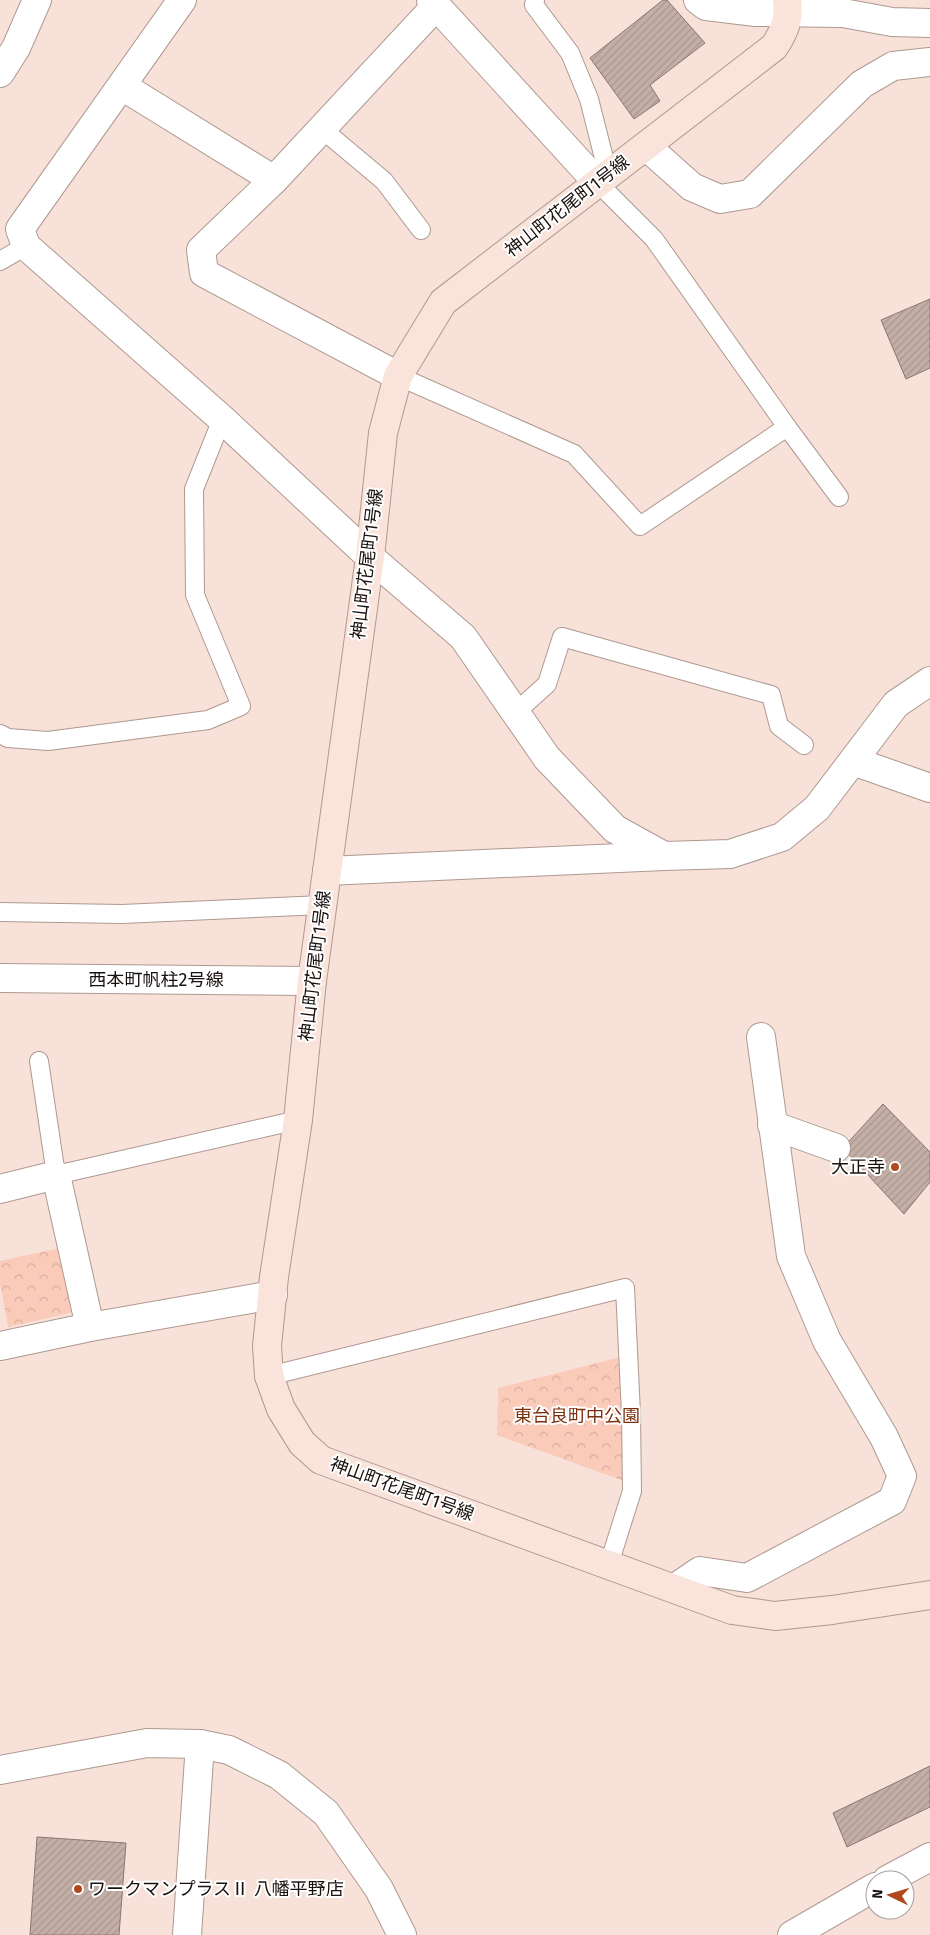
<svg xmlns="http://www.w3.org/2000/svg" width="930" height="1935" font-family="'Fira Sans','Noto Sans JP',sans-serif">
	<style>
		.park { fill: url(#park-crowns) }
		.building { fill: url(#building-hatch); stroke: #8a766f }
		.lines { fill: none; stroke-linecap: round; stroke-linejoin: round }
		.lane-casing { stroke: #ae9991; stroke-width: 20 }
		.street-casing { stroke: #ae9991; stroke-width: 30 }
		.secondary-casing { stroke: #ae9991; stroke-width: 30 }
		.lane { stroke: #fff; stroke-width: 18 }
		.street { stroke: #fff; stroke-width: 28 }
		.secondary { stroke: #f9e3da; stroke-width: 28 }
		.poi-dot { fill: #b04a1e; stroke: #fff; stroke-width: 2 }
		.labels { text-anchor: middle; stroke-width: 4; stroke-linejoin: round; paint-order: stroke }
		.street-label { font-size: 18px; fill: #19110f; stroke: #fff }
		.poi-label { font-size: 18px; fill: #19110f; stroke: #fff; text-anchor: end }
		.park-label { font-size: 18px; fill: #7b300e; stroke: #fff }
	</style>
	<defs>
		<pattern id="park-crowns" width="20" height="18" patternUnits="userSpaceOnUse" patternTransform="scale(1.25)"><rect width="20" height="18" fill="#fbcbba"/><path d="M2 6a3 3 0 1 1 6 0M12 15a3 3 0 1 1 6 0" fill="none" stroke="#d7ad9f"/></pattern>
		<pattern id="building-hatch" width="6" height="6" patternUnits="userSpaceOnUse" patternTransform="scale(1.25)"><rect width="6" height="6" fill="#c4afa7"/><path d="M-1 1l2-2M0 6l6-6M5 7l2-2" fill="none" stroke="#a8968f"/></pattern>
	</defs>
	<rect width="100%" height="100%" fill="#f7e1d8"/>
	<!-- park -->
	<g class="park">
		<polygon points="65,1247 79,1311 8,1327 0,1283 0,1261"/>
		<polygon points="621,1357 624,1481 497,1435 498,1388"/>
	</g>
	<!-- building -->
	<g class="building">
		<polygon points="663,0 667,0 705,43 650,85 660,101 634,119 590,58"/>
		<polygon points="930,299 930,368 906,379 881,320"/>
		<polygon points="883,1104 930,1152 930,1182 904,1214 843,1148"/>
		<polygon points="930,1766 930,1807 847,1847 833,1813"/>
		<polygon points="37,1837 126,1843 119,1935 30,1935"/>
	</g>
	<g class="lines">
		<!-- lane casing -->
		<g class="lane-casing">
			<g id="lane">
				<polyline points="535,0 534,5 570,53 589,99 608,174"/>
				<polyline points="322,129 384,181 421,230"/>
				<polyline points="597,182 654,239 787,427"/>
				<polyline points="0,261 26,246"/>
				<polyline points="398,376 574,454 640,526 787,427 839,497"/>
				<polyline points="515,713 547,684 562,637 771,695 779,726 804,745"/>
				<polyline points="0,734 8,738 48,741 208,720 241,706 195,595 194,489 222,419"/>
				<polyline points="0,912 122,914 323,905"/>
				<polyline points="39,1061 56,1175 298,1120"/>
				<polyline points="269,1376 625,1288 631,1414 632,1491 609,1564"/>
			</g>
		</g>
		<!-- street casing -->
		<g class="street-casing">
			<g id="street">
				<polyline points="182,0 20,229 26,246 222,419 370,557 463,637 547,758 615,829 664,856 730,854 782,837 817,808 896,704 930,681"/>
				<polyline points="431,0 597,182"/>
				<polyline points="698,0 706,6 756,12 843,13 892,22 930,23"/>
				<polyline points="0,73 16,48 37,0"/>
				<polyline points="122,86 274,180"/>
				<polyline points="646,146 692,187 720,199 750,194 862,84 893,66 930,62"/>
				<polyline points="398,376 204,273 201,250 274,180 436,6"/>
				<polyline points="853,761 930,788"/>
				<polyline points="327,871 664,856"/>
				<polyline points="0,978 312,981"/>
				<polyline points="772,1125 836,1148"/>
				<polyline points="0,1189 56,1175 90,1327"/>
				<polyline points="0,1346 90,1327 273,1295"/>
				<polyline points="675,1588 700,1571 747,1578 892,1501 902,1476 884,1437 827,1341 791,1256 761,1037"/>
				<polyline points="0,1770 147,1743 200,1744 229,1750 279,1775 326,1813 379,1889 402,1935"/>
				<polyline points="887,1880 930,1857"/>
				<polyline points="187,1935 200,1744"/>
				<polyline points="792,1935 875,1887"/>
			</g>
		</g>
		<!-- secondary casing -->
		<g class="secondary-casing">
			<path id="secondary" d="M787 0C790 19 784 32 774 47L443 302 398 376 383 433 370 557 312 981 298 1120 274 1277 267 1346 269 1376 281 1409 302 1443 321 1460 732 1610 775 1616 832 1610 930 1595"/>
		</g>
		<!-- lane -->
		<use href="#lane" class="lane"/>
		<!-- street -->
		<use href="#street" class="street"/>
		<!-- secondary -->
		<use href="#secondary" class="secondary"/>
	</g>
	<!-- markers -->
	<g class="poi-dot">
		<circle cx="895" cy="1167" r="5"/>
		<circle cx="78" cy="1889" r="5"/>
	</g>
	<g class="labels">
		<!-- street labels -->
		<g class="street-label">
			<text transform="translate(567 206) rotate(-38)" y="6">神山町花尾町1号線</text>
			<text transform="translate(367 564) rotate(-83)" y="6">神山町花尾町1号線</text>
			<text transform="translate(315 966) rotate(-83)" y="6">神山町花尾町1号線</text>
			<text x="156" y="986">西本町帆柱2号線</text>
			<text transform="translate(402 1489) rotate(20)" y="6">神山町花尾町1号線</text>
		</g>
		<!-- poi labels -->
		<g class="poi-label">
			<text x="885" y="1173">大正寺</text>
			<text x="88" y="1895" text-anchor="start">ワークマンプラスⅡ 八幡平野店</text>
		</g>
		<!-- park labels -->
		<g class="park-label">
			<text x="577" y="1422">東台良町中公園</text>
		</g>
	</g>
	<!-- north arrow -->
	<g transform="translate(890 1895) rotate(275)"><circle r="24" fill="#ffffff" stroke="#a3a09f"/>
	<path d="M0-4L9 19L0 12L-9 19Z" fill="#b04a1e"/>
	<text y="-8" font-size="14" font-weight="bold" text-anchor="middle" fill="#19110f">N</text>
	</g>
</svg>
